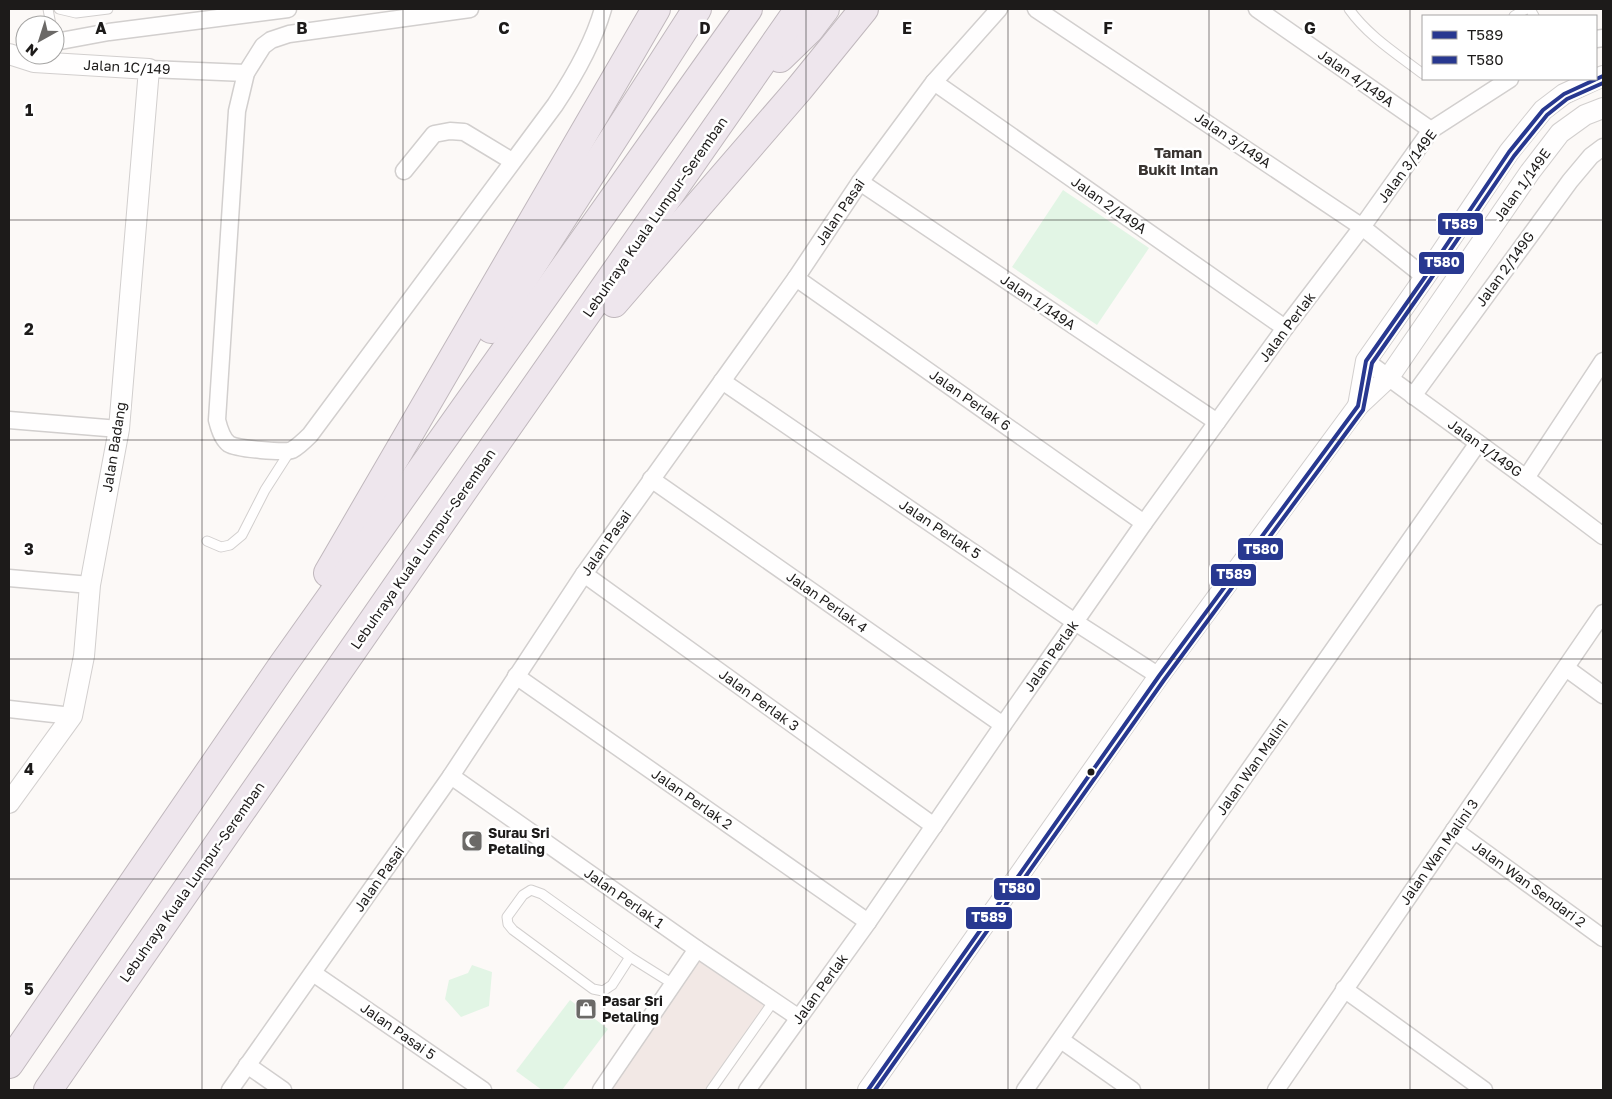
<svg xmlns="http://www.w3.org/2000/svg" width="1612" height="1099" font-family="'Golos Text',sans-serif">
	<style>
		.built { fill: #f2e8e5 }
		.green { fill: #e2f5e5 }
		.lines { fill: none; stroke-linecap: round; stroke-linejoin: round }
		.service-casing { stroke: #d2cfce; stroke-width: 11 }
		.minor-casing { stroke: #d2cfce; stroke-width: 19 }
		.tertiary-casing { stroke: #d2cfce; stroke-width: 22 }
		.motorway-casing { stroke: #c0b8bd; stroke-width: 30 }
		.service { stroke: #fffefe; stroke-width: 9 }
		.minor { stroke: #fffefe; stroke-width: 16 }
		.tertiary { stroke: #fffefe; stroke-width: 20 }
		.motorway { stroke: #eee6ed; stroke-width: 28 }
		.bus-1-casing { stroke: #fff; stroke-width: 8 }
		.bus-2-casing { stroke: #fff; stroke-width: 8 }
		.bus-1 { stroke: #283890; stroke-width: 4 }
		.bus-2 { stroke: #283890; stroke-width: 4 }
		.grid { fill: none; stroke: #1d1b1a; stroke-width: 1; stroke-opacity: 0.55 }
		.bus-dot { fill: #1d1b1a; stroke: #fff; stroke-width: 2 }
		.labels { text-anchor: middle; stroke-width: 5; stroke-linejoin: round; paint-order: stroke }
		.street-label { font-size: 14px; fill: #1d1b1a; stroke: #fff }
		.poi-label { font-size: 14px; font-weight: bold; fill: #1d1b1a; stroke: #fff; text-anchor: start }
		.neighbourhood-label { font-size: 15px; font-weight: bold; fill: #393431; stroke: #fff }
		.grid-label { font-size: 16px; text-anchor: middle; font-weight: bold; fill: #1d1b1a; stroke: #fff; stroke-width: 5; stroke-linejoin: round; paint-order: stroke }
		.line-badge { stroke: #fff; stroke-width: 2 }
		.badge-label { font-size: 14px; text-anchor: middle; font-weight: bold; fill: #fff }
	</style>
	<rect width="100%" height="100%" fill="#fcf9f7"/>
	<!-- built -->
	<polygon class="built" points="699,959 766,1004 705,1090 608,1090"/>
	<!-- green -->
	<g class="green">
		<polygon points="1063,190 1149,248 1097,325 1012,267"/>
		<polygon points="472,965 492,972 489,1006 461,1017 445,999 449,980 468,973"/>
		<polygon points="570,1000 608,1029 562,1090 542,1090 516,1071"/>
	</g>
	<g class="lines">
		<!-- service casing -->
		<g class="service-casing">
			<g id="service">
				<polyline points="48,9 51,25"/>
				<polyline points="59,9 76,13 108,9"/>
				<path d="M1349 9C1368 36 1397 54 1423 74"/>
				<polyline points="1530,9 1534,16"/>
				<polyline points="1514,16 1526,9"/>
				<polyline points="207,541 221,547 230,545 242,535 265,490 290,451"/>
				<polyline points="630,957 612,985 603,991 593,989 513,930 508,924 507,917 523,895 531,890 542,894 630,957 673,984"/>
				<polyline points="711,1090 773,1002"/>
			</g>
		</g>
		<!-- minor casing -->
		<g class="minor-casing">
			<g id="minor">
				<path d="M470 9 289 34 271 40 263 46 246 73 237 111 217 420C219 428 222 439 229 444 237 449 285 453 292 450 299 446 305 440 310 435L555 105C575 75 593 44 603 9"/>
				<polyline points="1036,9 1362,227 1425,277"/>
				<polyline points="1257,9 1431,130"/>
				<polyline points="1596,39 1603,38"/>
				<polyline points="55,42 109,32 288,9"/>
				<polyline points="149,69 246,73"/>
				<polyline points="934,82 1285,328"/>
				<polyline points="404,171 434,134 450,131 464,132 512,161"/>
				<polyline points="860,182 1217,422"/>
				<polyline points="796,278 1144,523"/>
				<polyline points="1366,361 1526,478 1603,536"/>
				<polyline points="722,381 1075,622 1159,676"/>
				<polyline points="1413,396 1570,181 1591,156 1603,147"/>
				<polyline points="9,420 119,429"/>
				<polyline points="1526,478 1603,361"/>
				<polyline points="651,479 1003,725"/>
				<polyline points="584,574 934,826"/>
				<polyline points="9,578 90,585"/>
				<polyline points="1566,668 1603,695"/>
				<polyline points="516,676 868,922"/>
				<polyline points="9,709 72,716"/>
				<polyline points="451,776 697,949 799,1018"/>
				<polyline points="1454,830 1603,938"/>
				<polyline points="313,973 483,1090"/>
				<polyline points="1344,989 1484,1090"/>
				<polyline points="1061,1040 1132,1090"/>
				<polyline points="247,1065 283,1090"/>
				<polyline points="230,1090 451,776 584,574 796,278 860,182 934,82 999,9"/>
				<polyline points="601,1090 697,949"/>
				<polyline points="747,1090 868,922 1003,725 1144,523 1285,328 1362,227 1431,130 1510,79"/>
				<polyline points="1025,1090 1478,443"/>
				<polyline points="1276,1090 1603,613"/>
			</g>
		</g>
		<!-- tertiary casing -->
		<g class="tertiary-casing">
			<g id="tertiary">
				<polyline points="9,54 34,62 149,69 119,429 90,585 84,656 72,716 9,803"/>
				<polyline points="1358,406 1366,361 1425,277 1509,152 1543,110 1564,94 1603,76"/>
				<polyline points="868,1090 1159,676 1358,406 1389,377 1530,172 1560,133 1585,115 1603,108"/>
			</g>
		</g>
		<!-- motorway casing -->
		<g class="motorway-casing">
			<g id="motorway">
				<polyline points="780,58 809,30 825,9"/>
				<polyline points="614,303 799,89 864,9"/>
				<polyline points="491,329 697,9"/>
				<polyline points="328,573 656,9"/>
				<polyline points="9,1064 282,666 748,9"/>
				<polyline points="48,1090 476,472 799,9"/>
			</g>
		</g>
		<!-- service -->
		<use href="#service" class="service"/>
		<!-- minor -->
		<use href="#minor" class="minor"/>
		<!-- tertiary -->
		<use href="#tertiary" class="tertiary"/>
		<!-- motorway -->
		<use href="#motorway" class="motorway"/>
		<!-- bus-1 casing -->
		<g class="bus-1-casing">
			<polyline id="bus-1" points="868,1090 1159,676 1358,406 1366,361 1425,277 1509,152 1543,110 1564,94 1603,76"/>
		</g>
		<!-- bus-2 casing -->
		<g class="bus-2-casing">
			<polyline id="bus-2" points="875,1090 1164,680 1363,410 1372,363 1430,280 1514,156 1547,115 1567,99 1603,83"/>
		</g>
		<!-- bus-1 -->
		<use href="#bus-1" class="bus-1"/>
		<!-- bus-2 -->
		<use href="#bus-2" class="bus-2"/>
	</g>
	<!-- grid -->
	<path class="grid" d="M202 9V1090M403 9V1090M604 9V1090M806 9V1090M1008 9V1090M1209 9V1090M1410 9V1090M9 220H1603M9 440H1603M9 659H1603M9 879H1603"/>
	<!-- icons -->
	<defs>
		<g id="mosque-square" transform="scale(1.125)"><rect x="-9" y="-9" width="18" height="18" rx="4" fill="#6b6967" stroke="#fff"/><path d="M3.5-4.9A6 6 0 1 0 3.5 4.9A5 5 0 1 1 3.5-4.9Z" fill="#fff"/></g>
		<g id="shop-square" transform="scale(1.125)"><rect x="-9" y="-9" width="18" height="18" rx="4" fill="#6b6967" stroke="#fff"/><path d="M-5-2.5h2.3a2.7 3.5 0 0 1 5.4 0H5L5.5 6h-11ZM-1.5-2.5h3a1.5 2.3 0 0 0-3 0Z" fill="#fff"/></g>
	</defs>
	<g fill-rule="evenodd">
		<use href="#mosque-square" x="472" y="841"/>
		<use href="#shop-square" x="586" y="1009"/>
	</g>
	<!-- markers -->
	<circle class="bus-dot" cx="1091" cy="772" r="4.5"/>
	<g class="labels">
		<!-- street labels -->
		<g class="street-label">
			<text transform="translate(127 67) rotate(3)" y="5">Jalan 1C/149</text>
			<text transform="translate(1356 78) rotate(35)" y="5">Jalan 4/149A</text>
			<text transform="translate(1233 140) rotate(34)" y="5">Jalan 3/149A</text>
			<text transform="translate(1407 166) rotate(-53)" y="5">Jalan 3/149E</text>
			<text transform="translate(1522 185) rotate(-54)" y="5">Jalan 1/149E</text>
			<text transform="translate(1109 205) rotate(35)" y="5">Jalan 2/149A</text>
			<text transform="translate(840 212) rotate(-56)" y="5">Jalan Pasai</text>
			<text transform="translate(655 217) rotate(-55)" y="5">Lebuhraya Kuala Lumpur–Seremban</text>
			<text transform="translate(1505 269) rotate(-54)" y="5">Jalan 2/149G</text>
			<text transform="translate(1038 302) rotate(34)" y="5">Jalan 1/149A</text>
			<text transform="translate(1287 327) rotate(-53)" y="5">Jalan Perlak</text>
			<text transform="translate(970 400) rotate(35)" y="5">Jalan Perlak 6</text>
			<text transform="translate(114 447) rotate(-81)" y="5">Jalan Badang</text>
			<text transform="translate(1485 448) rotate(36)" y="5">Jalan 1/149G</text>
			<text transform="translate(940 529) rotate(34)" y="5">Jalan Perlak 5</text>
			<text transform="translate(606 543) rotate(-55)" y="5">Jalan Pasai</text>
			<text transform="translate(423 549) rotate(-55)" y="5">Lebuhraya Kuala Lumpur–Seremban</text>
			<text transform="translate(827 602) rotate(35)" y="5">Jalan Perlak 4</text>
			<text transform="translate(1051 656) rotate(-55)" y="5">Jalan Perlak</text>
			<text transform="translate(759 700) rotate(36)" y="5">Jalan Perlak 3</text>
			<text transform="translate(1252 767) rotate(-55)" y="5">Jalan Wan Malini</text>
			<text transform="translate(692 799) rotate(35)" y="5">Jalan Perlak 2</text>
			<text transform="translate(1439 852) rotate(-55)" y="5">Jalan Wan Malini 3</text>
			<text transform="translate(379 879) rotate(-55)" y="5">Jalan Pasai</text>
			<text transform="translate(192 882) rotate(-55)" y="5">Lebuhraya Kuala Lumpur–Seremban</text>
			<text transform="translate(1529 884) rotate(36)" y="5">Jalan Wan Sendari 2</text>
			<text transform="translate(624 898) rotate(35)" y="5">Jalan Perlak 1</text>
			<text transform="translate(820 989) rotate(-54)" y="5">Jalan Perlak</text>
			<text transform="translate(398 1031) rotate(35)" y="5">Jalan Pasai 5</text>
		</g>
		<!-- poi labels -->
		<g class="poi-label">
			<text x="488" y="838">Surau Sri<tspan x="488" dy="16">Petaling</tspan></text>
			<text x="602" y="1006">Pasar Sri<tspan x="602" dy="16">Petaling</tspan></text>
		</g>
		<!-- neighbourhood labels -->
		<g class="neighbourhood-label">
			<text x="1178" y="158">Taman<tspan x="1178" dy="17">Bukit Intan</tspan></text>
		</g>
	</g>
	<g class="grid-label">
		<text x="101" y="34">A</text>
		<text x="302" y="34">B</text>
		<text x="504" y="34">C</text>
		<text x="705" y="34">D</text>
		<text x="907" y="34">E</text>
		<text x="1108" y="34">F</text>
		<text x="1310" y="34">G</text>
		<text x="29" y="116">1</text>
		<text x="29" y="335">2</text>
		<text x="29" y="555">3</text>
		<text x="29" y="775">4</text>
		<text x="29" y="995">5</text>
	</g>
	<g class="line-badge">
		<rect x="1437" y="212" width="47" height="24" rx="5" fill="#283890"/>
		<rect x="1418" y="251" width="47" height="24" rx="5" fill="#283890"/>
		<rect x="1237" y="537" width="47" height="24" rx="5" fill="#283890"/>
		<rect x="1210" y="563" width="47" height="24" rx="5" fill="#283890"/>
		<rect x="993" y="877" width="48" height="24" rx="5" fill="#283890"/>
		<rect x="965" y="906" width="48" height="24" rx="5" fill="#283890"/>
	</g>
	<g class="badge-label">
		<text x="1460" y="229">T589</text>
		<text x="1442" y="267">T580</text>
		<text x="1261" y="554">T580</text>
		<text x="1234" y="579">T589</text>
		<text x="1017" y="893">T580</text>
		<text x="989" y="922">T589</text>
	</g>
	<!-- border -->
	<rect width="1612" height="1099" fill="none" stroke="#1d1b1a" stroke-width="20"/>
	<!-- legend -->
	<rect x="1422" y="15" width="175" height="65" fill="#ffffff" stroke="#a5a4a3"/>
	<rect x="1432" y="31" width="25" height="8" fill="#283890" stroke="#a5a4a3"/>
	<text x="1467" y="40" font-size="15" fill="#1d1b1a">T589</text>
	<rect x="1432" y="56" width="25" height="8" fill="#283890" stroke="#a5a4a3"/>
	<text x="1467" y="65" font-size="15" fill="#1d1b1a">T580</text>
	<!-- north arrow -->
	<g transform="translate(40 40) rotate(219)"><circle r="24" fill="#ffffff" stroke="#a5a4a3"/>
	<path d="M0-4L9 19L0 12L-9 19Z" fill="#6b6967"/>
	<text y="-8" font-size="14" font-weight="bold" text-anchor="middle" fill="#1d1b1a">N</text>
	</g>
</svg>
